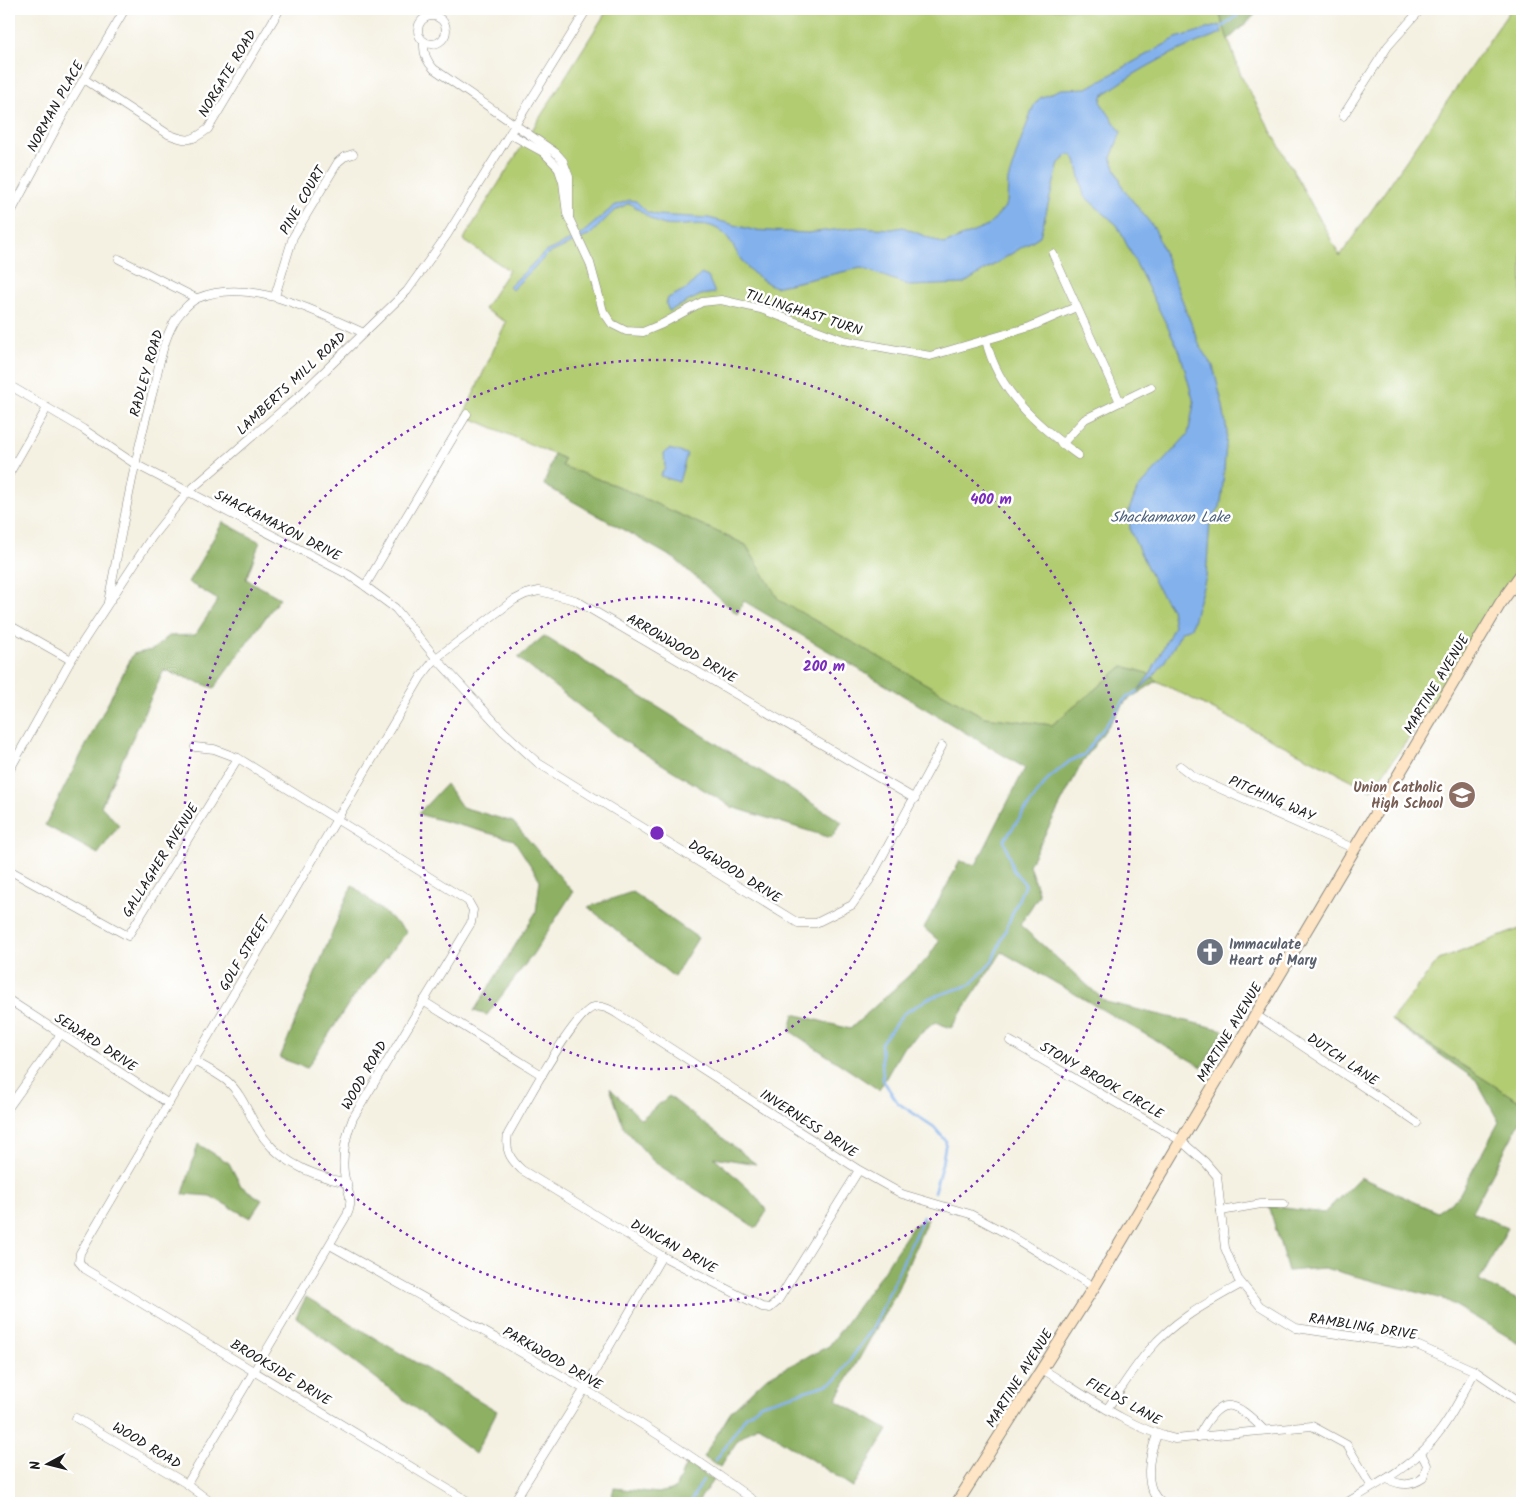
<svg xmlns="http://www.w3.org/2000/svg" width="1531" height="1512" font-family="Kalam,sans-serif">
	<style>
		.green { fill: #b2cc72; stroke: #677447 }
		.forest { fill: #8db064; stroke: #546640 }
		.water { fill: #82b1ec; stroke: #4f6684 }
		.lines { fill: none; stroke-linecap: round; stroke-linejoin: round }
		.stream { stroke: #82b1ec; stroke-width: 2.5 }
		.street-casing { stroke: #88867f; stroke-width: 9 }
		.secondary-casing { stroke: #88867f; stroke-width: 13 }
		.street { stroke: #fff; stroke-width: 8 }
		.secondary { stroke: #fde5c5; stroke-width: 11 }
		.ring { fill: none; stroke: #7b2cbf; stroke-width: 2.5; stroke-dasharray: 2.5 5 }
		.labels { text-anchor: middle; stroke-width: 5; stroke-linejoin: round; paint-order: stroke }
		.street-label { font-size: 14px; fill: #1c1c1c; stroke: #fff }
		.education-label { font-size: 14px; font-weight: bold; fill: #785e54; stroke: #fff; text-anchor: end }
		.worship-label { font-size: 14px; font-weight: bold; fill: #5b616d; stroke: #fff; text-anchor: start }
		.water-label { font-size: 15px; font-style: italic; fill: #4a5f7a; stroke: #fff }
		.centre { fill: #7b2cbf; stroke: #fff; stroke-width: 2.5 }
		.ring-label { font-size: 15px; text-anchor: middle; font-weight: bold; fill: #7b2cbf; stroke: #fff; stroke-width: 5; stroke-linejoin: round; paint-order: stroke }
	</style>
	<rect width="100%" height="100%" fill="#fff"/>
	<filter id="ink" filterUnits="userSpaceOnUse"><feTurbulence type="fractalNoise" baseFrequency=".02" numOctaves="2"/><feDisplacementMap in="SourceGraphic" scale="10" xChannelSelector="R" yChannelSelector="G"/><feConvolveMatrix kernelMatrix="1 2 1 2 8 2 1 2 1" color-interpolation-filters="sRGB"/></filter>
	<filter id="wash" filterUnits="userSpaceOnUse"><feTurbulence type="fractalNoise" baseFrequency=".0096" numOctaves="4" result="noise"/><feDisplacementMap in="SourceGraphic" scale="20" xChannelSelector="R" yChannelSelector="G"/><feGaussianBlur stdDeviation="1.12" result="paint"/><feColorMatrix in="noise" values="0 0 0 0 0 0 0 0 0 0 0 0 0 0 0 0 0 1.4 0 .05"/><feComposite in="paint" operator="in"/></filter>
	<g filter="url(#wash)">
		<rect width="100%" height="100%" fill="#f4f1e2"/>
		<!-- green -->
		<g class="green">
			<polygon points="608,9 1218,9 1241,76 1340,256 1511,9 1522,9 1522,564 1441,694 1371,790 1157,681 1147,673 1123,666 1052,725 984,717 778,600 746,545 617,486 562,466 564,459 464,415 506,322 484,309 509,270 463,240"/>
			<polygon points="1522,928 1522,1098 1517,1100 1391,1020 1439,960"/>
		</g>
		<!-- forest -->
		<g class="forest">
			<polygon points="1218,9 1261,9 1228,40"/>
			<polygon points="554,454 564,459 562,466 617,486 746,545 779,600 984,717 1052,725 1123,666 1147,673 1157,681 1126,701 1083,761 1029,865 1039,895 1020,925 1106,1002 1224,1030 1202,1067 1002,952 951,1028 935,1022 903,1048 879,1090 790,1031 794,1014 850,1029 927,959 939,941 924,928 960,861 976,865 1025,768 744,601 737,614 675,559 544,485"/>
			<polygon points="223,522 260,542 246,579 280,598 214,688 164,670 101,806 119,825 98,854 45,825 133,654 152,650 169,636 195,635 218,600 188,582"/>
			<polygon points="544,636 842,822 831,838 732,807 624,741 518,658"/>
			<polygon points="446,784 462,807 513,822 573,892 533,954 487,1015 474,1011 536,912 540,880 514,840 418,814"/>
			<polygon points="352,885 407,932 349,1003 307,1068 280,1058"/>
			<polygon points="632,892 698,938 674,977 588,907"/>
			<polygon points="1391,1020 1517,1100 1522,1098 1522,1118 1472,1212 1508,1228 1479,1281 1522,1302 1522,1345 1446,1300 1324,1268 1288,1271 1269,1206 1324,1213 1360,1177 1437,1212 1458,1197 1499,1122 1476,1080"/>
			<polygon points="610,1088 641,1119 669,1096 756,1164 714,1157 754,1194 767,1211 756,1228 654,1162 624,1128"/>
			<polygon points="198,1144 229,1163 241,1186 262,1200 250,1218 210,1196 183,1194"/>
			<polygon points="928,1218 896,1293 836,1400 888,1430 853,1487 758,1425 738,1440 720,1467 703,1457 732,1410 767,1377 829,1346 878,1279 913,1226"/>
			<polygon points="306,1297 497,1411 475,1454 296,1317"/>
			<polygon points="687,1462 713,1480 697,1503 610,1503 614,1488 658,1493 675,1489"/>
		</g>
		<!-- water -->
		<g class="water">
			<path d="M1220 25 1222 33C1179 48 1138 69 1102 96L1101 103 1121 132 1111 158 1124 190 1155 229 1201 349 1213 366 1223 406 1227 432 1222 496 1220 507 1210 522 1206 577 1191 628 1182 631C1170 655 1159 673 1138 691L1151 673 1174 626 1171 609 1155 584 1130 531 1129 510 1137 490 1188 434 1194 403 1180 352 1117 225 1084 196 1076 160 1072 155H1068L1059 163 1040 236 963 284 911 286 861 268 775 287C762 281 751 273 742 261 734 250 731 237 719 230 703 219 683 228 665 225 650 222 642 210 629 203L613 212 590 235 548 254 512 290 509 287 545 252 579 236 614 206 629 200 636 201 647 212 657 215 709 218 753 230 807 233 860 227 892 229 903 227 944 244 988 226 1004 208 1007 202 1008 180 1019 146 1034 105 1040 98 1061 89 1087 88 1176 38Z"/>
			<polygon points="701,274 708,277 715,293 701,295 669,311 666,304 668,298 688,288"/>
			<polygon points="669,449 687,454 679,482 660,476 665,468 664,453"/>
		</g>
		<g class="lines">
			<!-- stream -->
			<g class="stream">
				<polyline points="1221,28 1237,16 1239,9"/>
				<polyline points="934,1192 942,1164 946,1141 934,1127 898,1103 883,1080 881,1043 903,1014 929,998 970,985 992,962 1025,884 1013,870 1004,840 1048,779 1070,761 1083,756 1126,698 1138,691"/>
				<polyline points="716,1460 746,1416 761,1404 829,1384 837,1379 874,1326 923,1217"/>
				<polyline points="690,1503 703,1480"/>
			</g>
		</g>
	</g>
	<g filter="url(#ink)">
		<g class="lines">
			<!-- street casing -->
			<g class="street-casing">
				<g id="street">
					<circle cx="432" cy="30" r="14"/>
					<path d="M424 42C423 53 426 61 434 69L556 153 563 161 569 177V218"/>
					<path d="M84 79 168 134C187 142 191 142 208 129L280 9"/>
					<polyline points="1343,116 1388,46 1421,9"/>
					<polyline points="510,134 543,152 558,167 563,182 567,214 590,263 603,311 612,324 626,331 643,332 662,324 702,302 721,300 761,309 843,340 930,356 1030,327 1076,307"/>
					<polyline points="9,216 69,104 125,9"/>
					<polyline points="1053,254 1120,402 1085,419 1062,444"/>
					<polyline points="119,259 196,298"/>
					<polyline points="275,296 293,237 338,162 344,157 353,154"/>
					<path d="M986 340C998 392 1037 425 1078 455"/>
					<polyline points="9,385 83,429 135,464 349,575 365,586 395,608 436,658 503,731 538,763 798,923 816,923 852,905 869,881 942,746"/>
					<polyline points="1120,402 1151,387"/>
					<polyline points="9,474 47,408"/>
					<polyline points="365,586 467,414"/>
					<path d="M108 602C122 532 134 460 153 391 159 368 162 343 174 322 178 315 190 301 198 298 250 276 316 312 364 333"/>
					<polyline points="9,625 71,660"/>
					<polyline points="1180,766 1194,777 1355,849"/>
					<polyline points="9,771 71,660 152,537 187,493 300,395 407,291 447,235 587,9"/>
					<polyline points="9,870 128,936 238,758"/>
					<polyline points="9,1000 169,1104"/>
					<polyline points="423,1001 542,1075"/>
					<polyline points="1256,1015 1417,1123"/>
					<polyline points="1010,1041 1180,1140 1205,1162 1217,1176 1225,1248 1238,1279 1260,1306 1296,1328 1419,1346 1475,1371 1519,1401 1522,1405"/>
					<path d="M194 1061C205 1067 217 1073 227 1081 242 1094 248 1113 258 1129 276 1161 313 1176 347 1183"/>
					<polyline points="9,1107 61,1034"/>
					<path d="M859 1170 777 1302 770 1308 762 1307 662 1256 522 1170C510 1159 505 1151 508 1134 521 1112 573 1013 594 1007 603 1005 611 1010 619 1015L859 1170 902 1194 970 1214 1011 1236 1094 1287"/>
					<polyline points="1221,1211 1261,1204 1284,1204"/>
					<path d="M330 1245C474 1327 624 1404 757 1503"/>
					<path d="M1042 1369C1084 1394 1128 1428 1175 1439L1312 1426 1347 1445 1372 1487"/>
					<path d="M1107 1409C1121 1389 1134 1367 1150 1349 1174 1320 1209 1302 1241 1284"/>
					<polyline points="76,1418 187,1484 212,1503"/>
					<path d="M1157 1435C1149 1455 1142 1488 1162 1503"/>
					<path d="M1198 1437C1220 1395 1233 1398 1264 1430"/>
					<path d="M1387 1479C1400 1485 1410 1487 1423 1478L1427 1465 1421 1453"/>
					<path d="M187 1484 347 1215C355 1198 346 1190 344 1173 342 1155 346 1135 353 1118L471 923 473 910 468 901 238 758 214 749 195 747"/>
					<polyline points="471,1503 85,1269 79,1262 80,1253 421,677 436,658 514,600 526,594 539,591 575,600 915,799"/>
					<polyline points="513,1503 584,1390 662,1256"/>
					<path d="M1346 1503C1379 1483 1417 1464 1440 1431 1454 1413 1464 1391 1475 1371"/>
					<polyline points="1520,1503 1522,1500"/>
				</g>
			</g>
			<!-- secondary casing -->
			<g class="secondary-casing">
				<polyline id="secondary" points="957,1503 1094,1287 1500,604 1522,573"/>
			</g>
			<!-- street -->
			<use href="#street" class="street"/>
			<!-- secondary -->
			<use href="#secondary" class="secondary"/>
		</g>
	</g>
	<!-- distance rings -->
	<g class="ring">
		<circle cx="657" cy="833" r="236"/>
		<circle cx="657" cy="833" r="473"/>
	</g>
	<!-- icons -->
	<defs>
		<g id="school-disc" transform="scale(1.4375)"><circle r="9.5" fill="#8d6e63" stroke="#fff"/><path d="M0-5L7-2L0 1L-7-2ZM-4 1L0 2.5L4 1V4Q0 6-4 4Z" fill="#fff"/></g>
		<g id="church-disc" transform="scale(1.4375)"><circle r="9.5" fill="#6b7280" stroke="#fff"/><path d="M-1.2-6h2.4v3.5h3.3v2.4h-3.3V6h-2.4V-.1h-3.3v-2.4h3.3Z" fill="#fff"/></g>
	</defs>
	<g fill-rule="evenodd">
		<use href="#school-disc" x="1462" y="795"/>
		<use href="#church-disc" x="1210" y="952"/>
	</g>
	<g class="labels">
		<!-- street labels -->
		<g class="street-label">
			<text transform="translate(227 73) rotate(-59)" y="5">NORGATE ROAD</text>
			<text transform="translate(55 106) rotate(-61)" y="5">NORMAN PLACE</text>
			<text transform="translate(302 200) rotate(-60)" y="5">PINE COURT</text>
			<text transform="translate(804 312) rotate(18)" y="5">TILLINGHAST TURN</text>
			<text transform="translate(146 373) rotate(-74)" y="5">RADLEY ROAD</text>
			<text transform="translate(291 383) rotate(-43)" y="5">LAMBERTS MILL ROAD</text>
			<text transform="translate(278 525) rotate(27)" y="5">SHACKAMAXON DRIVE</text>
			<text transform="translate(682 648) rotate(30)" y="5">ARROWWOOD DRIVE</text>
			<text transform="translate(1436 684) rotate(-59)" y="5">MARTINE AVENUE</text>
			<text transform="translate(1272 798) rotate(24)" y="5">PITCHING WAY</text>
			<text transform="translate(160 860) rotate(-58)" y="5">GALLAGHER AVENUE</text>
			<text transform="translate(735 871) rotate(32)" y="5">DOGWOOD DRIVE</text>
			<text transform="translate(244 953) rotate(-59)" y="5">GOLF STREET</text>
			<text transform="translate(1229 1032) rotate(-59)" y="5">MARTINE AVENUE</text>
			<text transform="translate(96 1042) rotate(33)" y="5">SEWARD DRIVE</text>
			<text transform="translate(1343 1059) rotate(34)" y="5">DUTCH LANE</text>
			<text transform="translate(364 1075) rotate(-60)" y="5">WOOD ROAD</text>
			<text transform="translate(1102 1080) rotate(30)" y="5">STONY BROOK CIRCLE</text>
			<text transform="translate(809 1123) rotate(33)" y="5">INVERNESS DRIVE</text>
			<text transform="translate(674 1246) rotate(29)" y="5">DUNCAN DRIVE</text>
			<text transform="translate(1363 1326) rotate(9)" y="5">RAMBLING DRIVE</text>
			<text transform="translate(553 1358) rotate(30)" y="5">PARKWOOD DRIVE</text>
			<text transform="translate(281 1372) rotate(31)" y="5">BROOKSIDE DRIVE</text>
			<text transform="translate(1019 1378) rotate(-58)" y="5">MARTINE AVENUE</text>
			<text transform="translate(1124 1401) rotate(29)" y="5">FIELDS LANE</text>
			<text transform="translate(147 1445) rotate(31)" y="5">WOOD ROAD</text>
		</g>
		<!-- education labels -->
		<g class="education-label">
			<text x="1443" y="792">Union Catholic<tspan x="1443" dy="16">High School</tspan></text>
		</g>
		<!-- worship labels -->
		<g class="worship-label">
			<text x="1229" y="949">Immaculate<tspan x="1229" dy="16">Heart of Mary</tspan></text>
		</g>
		<!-- water labels -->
		<g class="water-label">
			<text x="1170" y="522">Shackamaxon Lake</text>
		</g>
	</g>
	<circle cx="657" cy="833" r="8" class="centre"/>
	<g class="ring-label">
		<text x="991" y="504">400 m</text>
		<text x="824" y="671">200 m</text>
	</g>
	<!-- margin -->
	<rect width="1531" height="1512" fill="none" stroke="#fff" stroke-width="30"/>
	<!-- north arrow -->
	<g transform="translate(48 1464) rotate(263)" stroke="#ffffff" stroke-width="4" paint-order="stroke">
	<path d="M0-4L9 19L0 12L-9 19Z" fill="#1c1c1c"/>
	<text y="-8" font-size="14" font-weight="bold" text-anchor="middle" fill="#1c1c1c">N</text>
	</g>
</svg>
